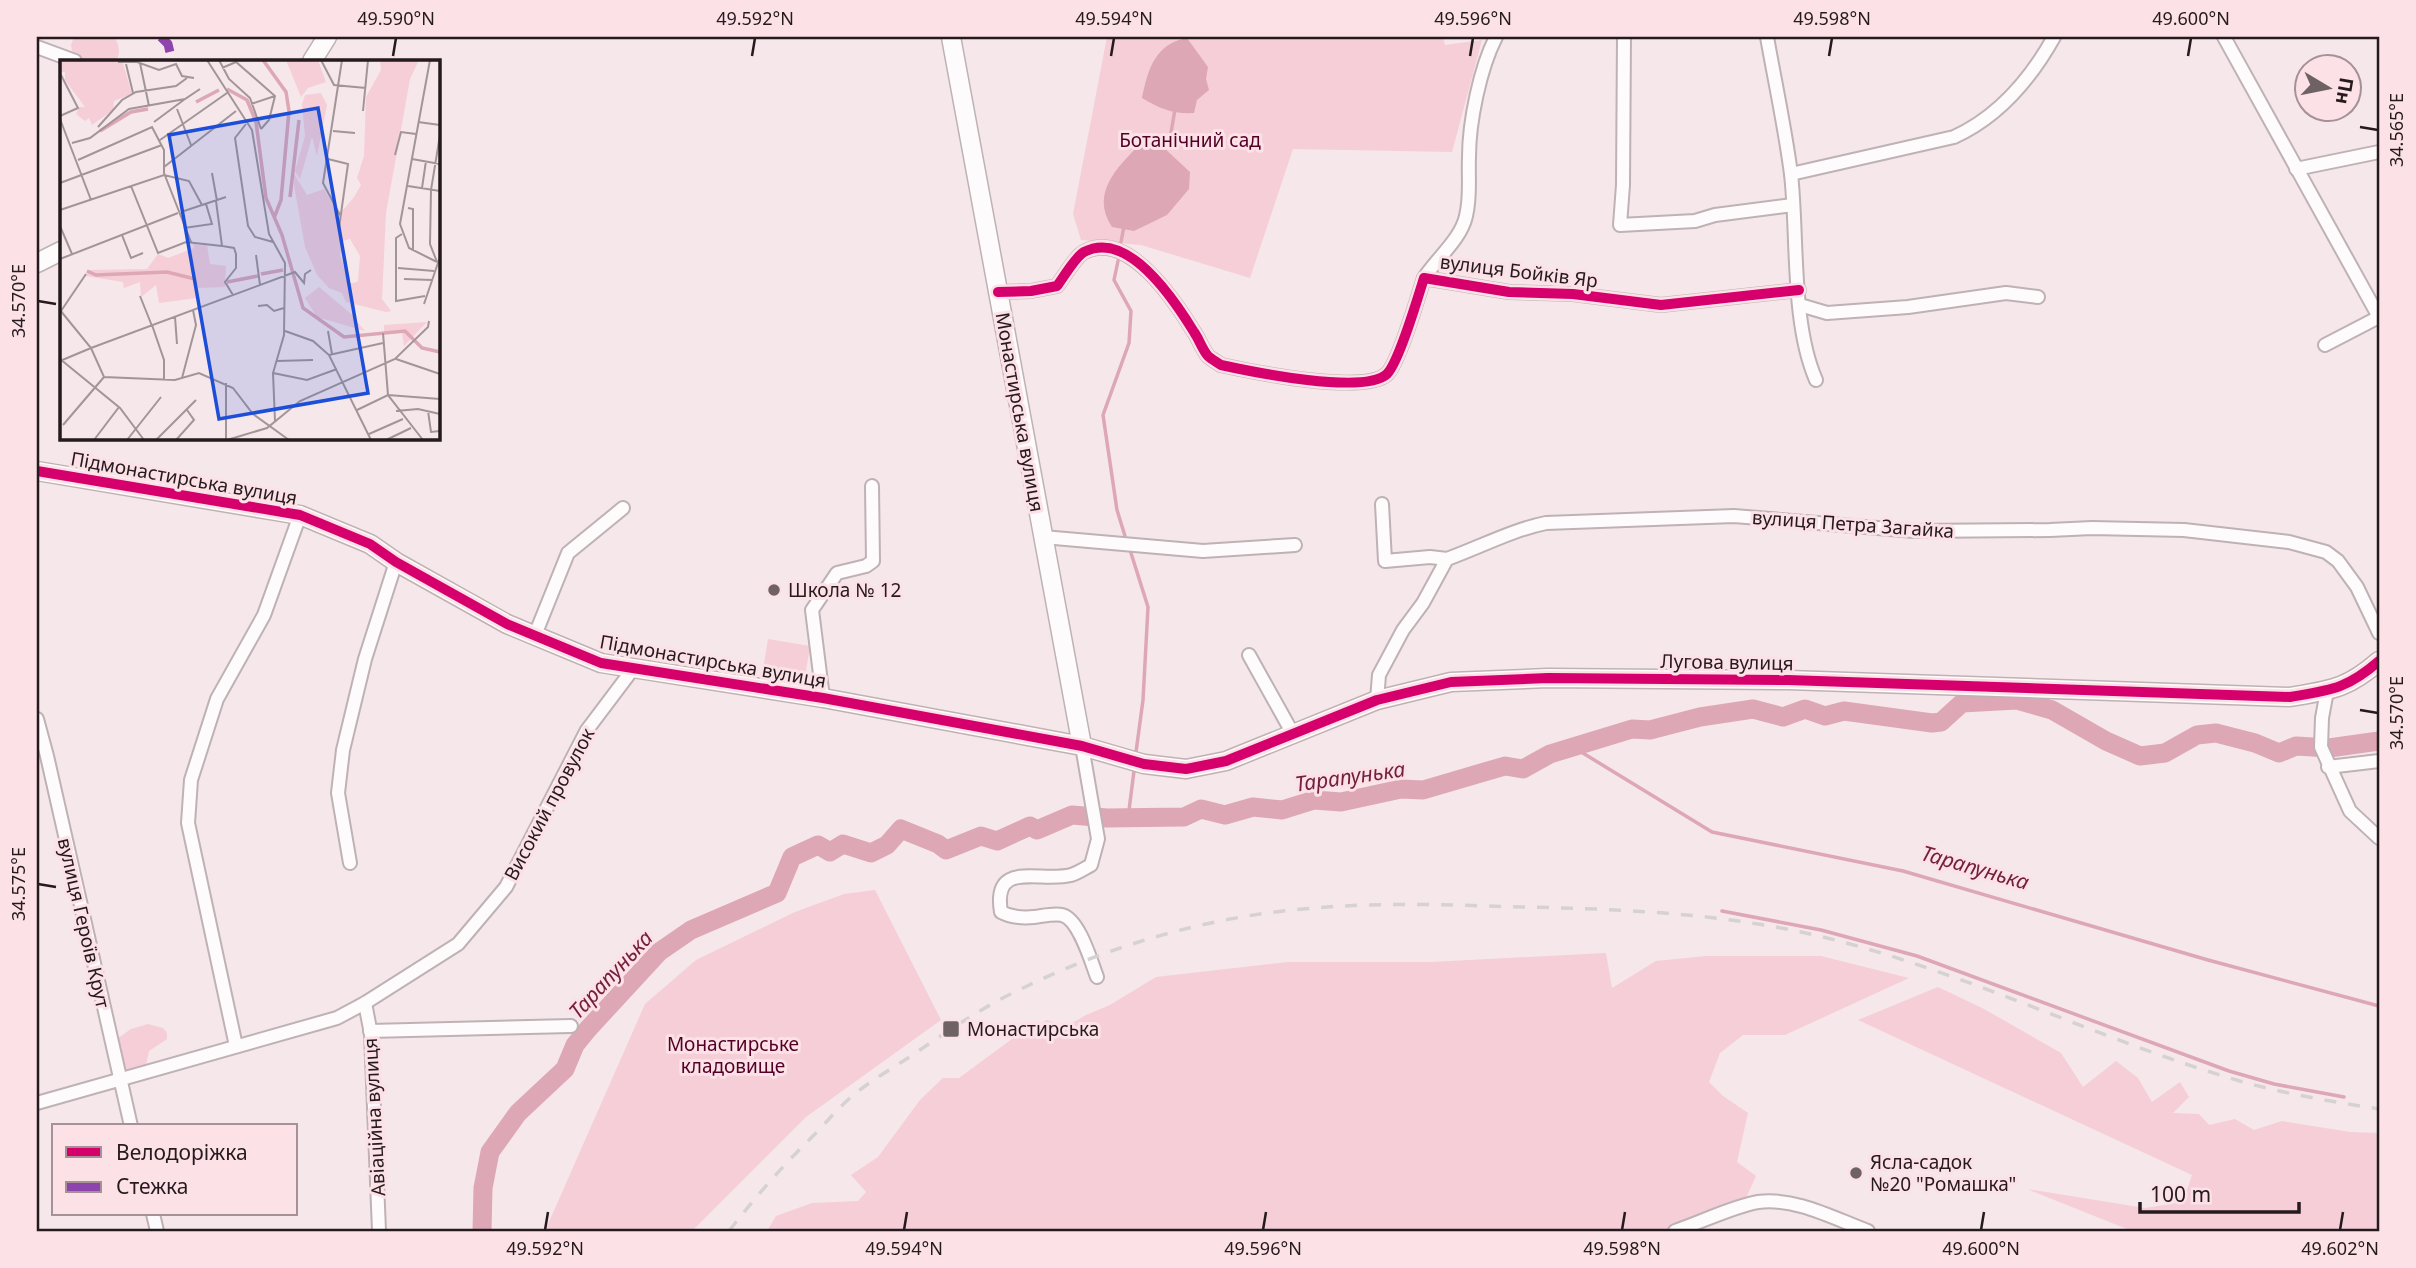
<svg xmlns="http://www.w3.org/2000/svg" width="2416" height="1268" font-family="'Noto Sans',sans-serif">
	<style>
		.green { fill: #f5ced8 }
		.water { fill: #dda7b6 }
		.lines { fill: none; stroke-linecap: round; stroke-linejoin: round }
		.stream { stroke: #dda7b6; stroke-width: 3.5 }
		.river { stroke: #dda7b6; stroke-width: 19 }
		.street-casing { stroke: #beb2b5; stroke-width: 16 }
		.secondary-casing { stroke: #beb2b5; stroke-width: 21 }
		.street { stroke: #fefbfc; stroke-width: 12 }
		.secondary { stroke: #fefbfc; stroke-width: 18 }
		.rail { stroke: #d6d2d2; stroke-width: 3.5; stroke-dasharray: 12 12; stroke-linecap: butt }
		.quiet { stroke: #8e44ad; stroke-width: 9; stroke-dasharray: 18 9; stroke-linecap: butt }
		.cycleway-casing { stroke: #fce1e7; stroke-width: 15 }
		.cycleway { stroke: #d6006c; stroke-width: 10 }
		.ticks { fill: none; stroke: #251a1d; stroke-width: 2.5 }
		.poi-dot { fill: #6e6265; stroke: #fce1e7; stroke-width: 2.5 }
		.labels { text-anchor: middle; stroke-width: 6; stroke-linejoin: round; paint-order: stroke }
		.park-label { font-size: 19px; fill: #540026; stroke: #fce1e7 }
		.street-label { font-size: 19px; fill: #251a1d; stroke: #fce1e7 }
		.poi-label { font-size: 19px; fill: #251a1d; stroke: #fce1e7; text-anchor: start }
		.water-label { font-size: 21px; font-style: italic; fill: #73203f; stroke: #fce1e7 }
		.inset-river { fill: none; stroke: #dda7b6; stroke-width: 3.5 }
		.inset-road { fill: none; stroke: #a29598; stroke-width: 2 }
		.view { fill: #1d4ed8; fill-opacity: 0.15; stroke: #1d4ed8; stroke-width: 3.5 }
		.inset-edge { fill: none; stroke: #251a1d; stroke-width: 3.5 }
		.neatline { fill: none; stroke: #251a1d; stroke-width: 2.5 }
		.ticks-label { font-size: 18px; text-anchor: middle; fill: #251a1d }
	</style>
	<rect width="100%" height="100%" fill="#f6e7ea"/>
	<!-- green -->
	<g class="green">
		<path d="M74 37H114C119 44 121 53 116 61H81L73 54 71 45Z"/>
		<polygon points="1107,37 1443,37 1445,45 1482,40 1452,152 1293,149 1250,278 1141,245 1081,240 1073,214"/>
		<polygon points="768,639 810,646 805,677 763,670"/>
		<polygon points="875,890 941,1020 806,1117 692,1231 545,1231 645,1004 696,960 795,912 844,894"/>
		<polygon points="1606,953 1612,988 1656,961 1706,956 1821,956 1909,978 1785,1035 1743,1035 1720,1053 1709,1082 1723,1096 1748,1113 1737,1162 1756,1176 1745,1200 1661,1231 767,1231 776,1216 812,1203 858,1201 866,1192 851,1175 878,1157 920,1100 943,1078 959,1078 1016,1036 1047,1020 1067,1026 1086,1015 1110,1005 1156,977 1288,962 1431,962"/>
		<polygon points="1938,987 1984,1009 2061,1053 2083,1087 2116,1061 2138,1078 2152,1102 2180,1082 2189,1097 2173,1113 2199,1114 2209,1125 2235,1119 2254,1130 2282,1121 2350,1132 2379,1133 2379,1231 2132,1231 2027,1189 2145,1208 2183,1202 2192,1175 1858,1020"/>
		<polygon points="148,1024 163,1028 167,1033 167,1039 149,1051 146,1065 131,1071 122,1067 117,1039 131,1029"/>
	</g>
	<!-- water -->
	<g class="water">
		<path d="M1187 38 1208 67 1206 79 1209 90 1197 100 1194 113C1173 114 1160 109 1142 98 1148 69 1155 44 1187 38Z"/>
		<path d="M1139 145 1163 147 1190 172 1189 189 1167 215 1134 231 1112 227C1090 193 1117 168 1139 145Z"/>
	</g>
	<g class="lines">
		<!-- stream -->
		<g class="stream">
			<polyline points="1163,152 1171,133 1175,109"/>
			<polyline points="1121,242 1124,226"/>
			<polyline points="1118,261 1114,280 1131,311 1129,343 1103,415 1117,510 1125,536"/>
			<polyline points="1131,553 1148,607 1143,700 1136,752"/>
			<polyline points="1573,747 1712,832 1903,871 2208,960 2379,1006"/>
			<polyline points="1128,818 1134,771"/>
			<polyline points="1722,911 1821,930 1917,956 2229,1071 2274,1084 2344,1097"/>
		</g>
		<!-- river -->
		<polyline class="river" points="482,1231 483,1188 490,1152 518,1113 565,1069 575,1045 588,1029 659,952 691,930 777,893 792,857 818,845 830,852 843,844 871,853 887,845 901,829 938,844 946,850 981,836 997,841 1030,826 1037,830 1072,815 1107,818 1184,817 1201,809 1225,815 1253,807 1282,810 1314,800 1341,802 1401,789 1423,790 1505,766 1523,769 1550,754 1632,729 1650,730 1700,717 1753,709 1783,717 1805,709 1825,716 1844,711 1932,723 1941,722 1962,703 2017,700 2052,710 2106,741 2140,756 2165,753 2197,735 2216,733 2255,743 2279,753 2296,746 2329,748 2379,741"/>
		<!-- street casing -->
		<g class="street-casing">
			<g id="street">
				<polyline points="1624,37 1623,185 1620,225 1695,221 1715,215 1793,205"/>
				<path d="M1767 37C1775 82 1785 128 1791 174 1798 236 1791 323 1816 380"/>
				<polyline points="2224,37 2379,317 2325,345"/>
				<polyline points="37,47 75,61"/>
				<polyline points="2296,169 2379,152"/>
				<path d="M1791 174 1954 137C1998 117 2031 78 2054 37"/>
				<path d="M1424 278C1437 258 1461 239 1466 216 1471 196 1468 177 1469 157 1469 122 1480 68 1496 37"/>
				<path d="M998 292 1031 291 1057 286C1063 278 1076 256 1084 252 1128 229 1175 301 1194 332 1199 339 1202 349 1208 356 1211 359 1217 362 1221 365 1253 372 1364 395 1387 374 1399 362 1418 297 1424 278L1509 292 1573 294 1661 305 1799 290"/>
				<polyline points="1800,305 1827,313 1908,307 2006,293 2038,297"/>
				<polyline points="1382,504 1385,561 1430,557 1447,559"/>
				<polyline points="1043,537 1203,551 1295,545"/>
				<polyline points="535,635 568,553 623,508"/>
				<polyline points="1249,655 1293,734"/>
				<polyline points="2327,691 2322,718 2321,747 2350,811 2379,838"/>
				<polyline points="823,698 812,610 837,573 866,566 873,561 872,486"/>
				<path d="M1377 700 1379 675 1403 630 1423 603 1447 559C1480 547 1512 530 1546 523L1734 516 1914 531 2050 530 2092 528 2184 530 2289 542 2326 552 2338 561 2357 587 2379 633"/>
				<polyline points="37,719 47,756 131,1126"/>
				<path d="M1082 746 1098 839 1091 865C1085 868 1078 873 1071 875 1040 883 992 859 1001 912 1012 918 1023 918 1034 917 1043 916 1054 913 1062 915 1079 919 1091 961 1097 977"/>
				<polyline points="2328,767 2379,761"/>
				<polyline points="350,863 338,793 343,750 365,659 396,562"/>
				<polyline points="365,1003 371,1034 379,1231"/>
				<polyline points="370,1031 571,1026"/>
				<polyline points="236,1046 188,823 191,780 217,699 264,615 300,515"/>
				<polyline points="37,1103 337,1018 365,1003 458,944 506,887 587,730 633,669"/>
				<polyline points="153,1214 157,1231"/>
				<path d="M1675 1231C1699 1223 1734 1206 1758 1202 1795 1197 1833 1218 1868 1231"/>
			</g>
		</g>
		<!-- secondary casing -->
		<g class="secondary-casing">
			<g id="secondary">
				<polyline points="951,37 1082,746"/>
				<polyline points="312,61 327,37"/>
				<polyline points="37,263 61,251"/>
				<path d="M37 471 300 515 370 544 396 562 507 624 601 663 823 698 1082 746 1144 764 1186 769 1226 761 1377 700 1451 682 1548 678 1788 680 2290 697C2331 690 2347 689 2379 661"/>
			</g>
		</g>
		<!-- street -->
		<use href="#street" class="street"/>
		<!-- secondary -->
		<use href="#secondary" class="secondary"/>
		<!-- rail -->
		<path class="rail" d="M729 1231C757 1195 785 1163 818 1131 830 1118 842 1104 856 1093 872 1080 891 1069 908 1058 945 1033 982 1007 1023 988 1113 944 1215 915 1315 908 1383 902 1453 905 1521 907 1631 909 1743 914 1850 944 1986 981 2112 1045 2247 1083 2291 1095 2335 1102 2379 1109"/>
		<!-- quiet -->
		<polyline class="quiet" points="161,37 168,44 172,61"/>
		<!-- cycleway casing -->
		<g class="cycleway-casing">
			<g id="cycleway">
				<path d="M998 292 1031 291 1057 286C1063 278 1076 256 1084 252 1128 229 1175 301 1194 332 1199 339 1202 349 1208 356 1211 359 1217 362 1221 365 1253 372 1364 395 1387 374 1399 362 1418 297 1424 278L1509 292 1573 294 1661 305 1799 290"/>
				<path d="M37 471 300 515 370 544 396 562 507 624 601 663 823 698 1082 746 1144 764 1186 769 1226 761 1377 700 1451 682 1548 678 1788 680 2290 697C2331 690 2347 689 2379 661"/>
			</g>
		</g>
		<!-- cycleway -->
		<use href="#cycleway" class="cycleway"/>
	</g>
	<!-- ticks -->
	<path class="ticks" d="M393 56 396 38M752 56 755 38M1111 56 1114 38M1470 56 1473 38M1829 56 1832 38M2188 56 2191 38M2360 127 2378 130M38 301 56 304M2360 710 2378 713M38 884 56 887M545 1230 548 1212M904 1230 907 1212M1263 1230 1266 1212M1622 1230 1625 1212M1981 1230 1984 1212M2340 1230 2343 1212"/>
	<!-- markers -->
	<g class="poi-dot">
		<circle cx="774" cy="590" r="7"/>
		<rect x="942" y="1020" width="18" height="18" rx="3.5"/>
		<circle cx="1856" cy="1173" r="7"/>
	</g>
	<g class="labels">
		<!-- park labels -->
		<g class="park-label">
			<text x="1190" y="147">Ботанічний сад</text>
			<text x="733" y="1051">Монастирське<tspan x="733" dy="22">кладовище</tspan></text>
		</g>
		<!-- street labels -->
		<g class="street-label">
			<text transform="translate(1519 271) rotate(7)" y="7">вулиця Бойків Яр</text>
			<text transform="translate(1020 412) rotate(80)" y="7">Монастирська вулиця</text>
			<text transform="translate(184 478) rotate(10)" y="7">Підмонастирська вулиця</text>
			<text transform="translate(1853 524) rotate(4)" y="7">вулиця Петра Загайка</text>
			<text transform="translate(713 661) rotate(10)" y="7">Підмонастирська вулиця</text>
			<text transform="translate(1727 662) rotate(1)" y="7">Лугова вулиця</text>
			<text transform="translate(549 804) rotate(-62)" y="7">Високий провулок</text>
			<text transform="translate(84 923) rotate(77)" y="7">вулиця Героїв Крут</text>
			<text transform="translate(374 1117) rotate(-93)" y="7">Авіаційна вулиця</text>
		</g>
		<!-- poi labels -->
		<g class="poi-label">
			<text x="788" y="597">Школа № 12</text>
			<text x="967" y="1036">Монастирська</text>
			<text x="1870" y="1169">Ясла-садок<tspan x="1870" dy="22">№20 "Ромашка"</tspan></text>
		</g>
		<!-- water labels -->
		<g class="water-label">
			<text transform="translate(1350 777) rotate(-8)" y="7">Тарапунька</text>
			<text transform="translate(1975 868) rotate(16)" y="7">Тарапунька</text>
			<text transform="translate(611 975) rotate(-47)" y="7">Тарапунька</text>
		</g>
	</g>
	<!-- overview -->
	<g transform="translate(60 60)">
		<rect width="380" height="380" fill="#f6e7ea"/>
		<path d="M0 0H62L72 34 54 41 53 50 32 65 29 58 25 61 16 54 19 47H25L5 20V12H0ZM226 0H258L266 22 248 28 241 37ZM320 0H359L350 19 326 153 322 239 331 251 326 252 286 242 282 233 269 228 257 215 245 187 234 125V114L247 135 264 129 279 155 294 137 301 125 297 118 304 96 306 37 321 10ZM290 179 300 196 298 221 294 223H290L280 196 282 181ZM261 33 267 45 257 96 252 77 240 119 235 111 245 76 242 44 245 35ZM133 184 147 185 150 204 166 206 165 227 137 228V238L99 243 96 225 81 237 80 222 64 228 63 222 26 216 27 210 87 209 98 194 108 198 134 188ZM259 227 290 253 305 271 257 257 245 238ZM367 262 344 286 342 273 324 272V265Z" fill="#f5ced8" fill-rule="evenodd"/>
		<path class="inset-river" d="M203 0 226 32 229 51 221 140 214 158M167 29 187 40 196 62 206 138 222 175 243 248 284 277 345 271 362 288 380 292M136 42 159 30M40 71 71 52 88 49M230 137 239 60M27 211 36 215 107 212 135 219M201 214 223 210M167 222 198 216"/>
		<path class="inset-road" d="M147 0 192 70 209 174 225 203 224 275 213 313 215 361M159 0 169 19 190 38 201 69M261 0 274 25 306 28M370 0 340 164 349 188 377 202M58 2H77L99 10 116 4 122 16 134 18M80 3 89 46M66 4 73 33M162 8 176 2 215 36 209 60 201 69M191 44 215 36M117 49 131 85M303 51 308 0M0 56 18 48 1 15M0 59 31 140M94 62 125 39M358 62 380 65M186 64 175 78 188 166 195 177 213 182M38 67 62 40 76 32 116 26 127 18M273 71 295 73M100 80 167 33M12 83 30 78 69 49 125 39 140 29M335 95 341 72 356 74M268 99 288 104 279 168M352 99 380 104M18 100 92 67 104 90V113L131 182M104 107 176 51M152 113 157 141M0 123 102 85M71 126 98 193 126 182 162 186M348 126 380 131M362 128 366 101M156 141 162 186 174 188 176 194V208L165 222 173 235M348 148 353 149V190M0 150 104 115 129 121 142 145M124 151 166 137M280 155 263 123 282 0M0 166 12 194M124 168 152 164 146 144M342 174 336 178V241L365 236M62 175 71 198 83 193M196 195 200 225M0 199 118 153M377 202 370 184 371 130 380 75M338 208 374 211M344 219 372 220M80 236 92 266M364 244 380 197M198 246 207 245 214 251 224 248M0 250 31 288 44 317 115 320 139 313 173 328 193 354 229 380M1 251 26 214M115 257 117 284M92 265 104 300V319M225 271 253 281 269 295 311 380M268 271 272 294M323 273 328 335 363 380M31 288 235 212 244 223 245 214 251 210M269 295 323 283M0 299 60 348 84 380M336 299 380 314M0 301 31 288M217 301 253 300M213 313 247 320 277 309M122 318 136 265 133 250M297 350 328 335 380 339M336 351 358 349 380 354M368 351 371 372 380 371M3 365 44 317M309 374 343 359M34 380 59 347M67 380 101 337M96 380 136 340M116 380 134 360 127 350M166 380V323M167 380 207 368 240 341 335 299 368 267 369 261M326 380 351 368"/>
		<path class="view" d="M258 48 308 333 159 359 109 75Z"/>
		<rect width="380" height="380" class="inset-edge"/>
	</g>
	<!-- border -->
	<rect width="2416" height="1268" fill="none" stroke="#fce1e7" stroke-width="77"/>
	<!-- legend -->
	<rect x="52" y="1124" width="245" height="91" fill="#fce1e7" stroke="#a69196" stroke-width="2"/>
	<rect x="66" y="1147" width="35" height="10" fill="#d6006c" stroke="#a69196" stroke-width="2"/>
	<text x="116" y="1160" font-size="21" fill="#251a1d">Велодоріжка</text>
	<rect x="66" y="1182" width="35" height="10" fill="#8e44ad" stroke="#a69196" stroke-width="2"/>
	<text x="116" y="1194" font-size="21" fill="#251a1d">Стежка</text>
	<!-- north arrow -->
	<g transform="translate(2328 88) rotate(100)"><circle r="33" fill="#fce1e7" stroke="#a69196" stroke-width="2"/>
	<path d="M0-5L12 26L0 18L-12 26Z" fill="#6e6265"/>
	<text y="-10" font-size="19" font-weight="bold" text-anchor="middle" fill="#251a1d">Пн</text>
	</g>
	<!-- scale -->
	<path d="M2140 1202v10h159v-10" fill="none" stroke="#251a1d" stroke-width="3.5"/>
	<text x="2150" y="1202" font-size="21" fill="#251a1d" stroke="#fce1e7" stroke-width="5" paint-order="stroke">100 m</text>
	<rect x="38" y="38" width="2340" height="1192" class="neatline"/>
	<g class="ticks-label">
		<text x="396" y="25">49.590°N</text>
		<text x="755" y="25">49.592°N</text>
		<text x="1114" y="25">49.594°N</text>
		<text x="1473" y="25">49.596°N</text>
		<text x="1832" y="25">49.598°N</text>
		<text x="2191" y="25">49.600°N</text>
		<text transform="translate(2397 130) rotate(-90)" y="6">34.565°E</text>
		<text transform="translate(19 301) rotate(-90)" y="6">34.570°E</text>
		<text transform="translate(2397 713) rotate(-90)" y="6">34.570°E</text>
		<text transform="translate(19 884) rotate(-90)" y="6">34.575°E</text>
		<text x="545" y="1255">49.592°N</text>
		<text x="904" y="1255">49.594°N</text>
		<text x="1263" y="1255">49.596°N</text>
		<text x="1622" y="1255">49.598°N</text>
		<text x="1981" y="1255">49.600°N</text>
		<text x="2340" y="1255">49.602°N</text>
	</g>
</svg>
